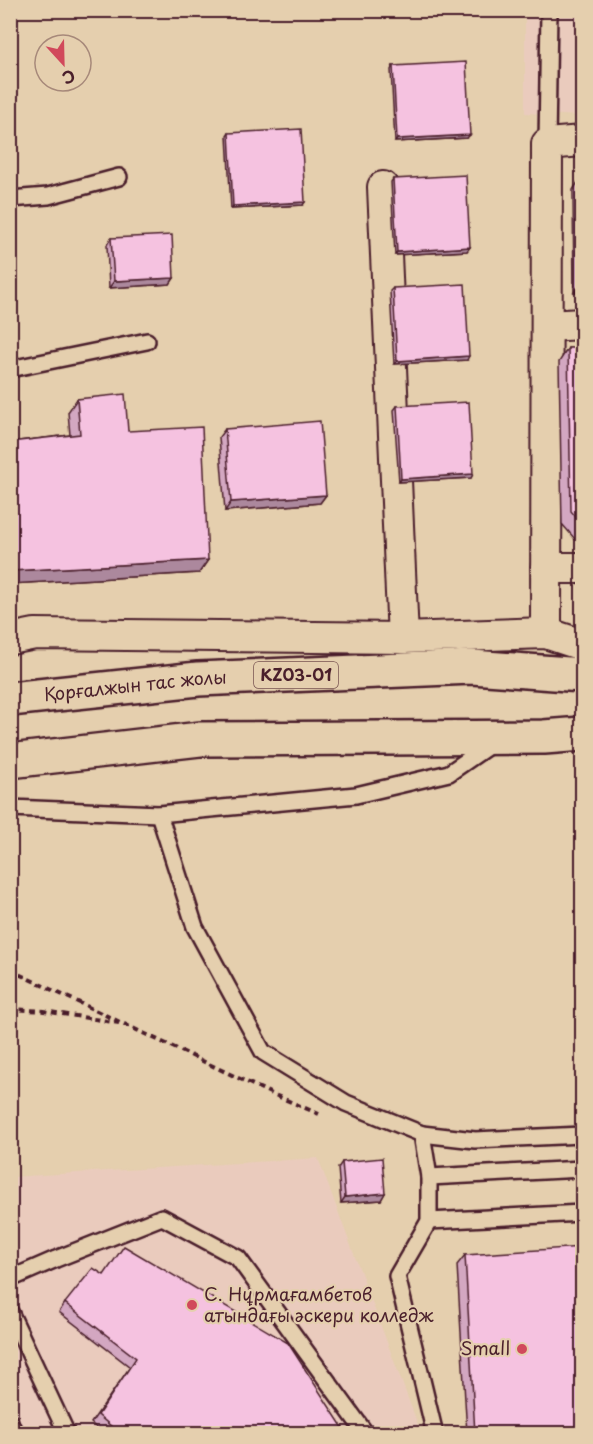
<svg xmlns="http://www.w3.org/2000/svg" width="593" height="1444" font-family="'Playpen Sans',sans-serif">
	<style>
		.built { fill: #eacbbd }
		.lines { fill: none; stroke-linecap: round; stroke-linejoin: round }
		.service-casing { stroke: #4a1f2b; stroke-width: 20 }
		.minor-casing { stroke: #4a1f2b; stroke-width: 34 }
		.primary-casing { stroke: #4a1f2b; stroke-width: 38 }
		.path { stroke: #4a1f2b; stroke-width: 4; stroke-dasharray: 6 4.5; stroke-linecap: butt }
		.service { stroke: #e5cfae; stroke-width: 15 }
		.minor { stroke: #e5cfae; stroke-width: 30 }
		.primary { stroke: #e5cfae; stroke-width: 33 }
		.wall { fill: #d3a7c1; stroke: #4a1f2b; stroke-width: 1.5 }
		.shaded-wall { fill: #ac889d; stroke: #4a1f2b; stroke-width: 1.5 }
		.building { fill: #f5c2e0; stroke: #4a1f2b; stroke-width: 1.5 }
		.poi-dot { fill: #d1495b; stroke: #e5cfae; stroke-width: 2 }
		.labels { text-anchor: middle; stroke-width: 4.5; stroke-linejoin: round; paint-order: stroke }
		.shield { fill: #e5cfae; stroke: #785452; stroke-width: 1.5 }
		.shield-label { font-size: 16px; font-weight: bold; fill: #4a1f2b }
		.street-label { font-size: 18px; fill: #4a1f2b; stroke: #e5cfae }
		.poi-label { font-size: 18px; fill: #4a1f2b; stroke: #e5cfae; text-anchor: start }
	</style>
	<rect width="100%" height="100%" fill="#e5cfae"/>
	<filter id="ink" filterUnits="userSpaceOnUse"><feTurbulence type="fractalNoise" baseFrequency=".0167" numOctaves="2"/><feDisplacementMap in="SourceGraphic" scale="12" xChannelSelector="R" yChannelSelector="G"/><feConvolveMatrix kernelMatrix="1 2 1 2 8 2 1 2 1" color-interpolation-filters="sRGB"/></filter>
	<g filter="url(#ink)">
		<!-- built -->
		<g class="built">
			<polygon points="525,11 582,11 582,116 525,113"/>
			<polygon points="318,1158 421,1433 11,1434 11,1177"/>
		</g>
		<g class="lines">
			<!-- service casing -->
			<g class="service-casing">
				<g id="service">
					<polyline points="547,144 549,10"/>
					<polyline points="10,199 48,196 119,177"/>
					<polyline points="10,369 147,341"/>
					<polyline points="10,808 159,814 356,795 449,773 494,742"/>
					<polyline points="159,814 195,927 263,1052 346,1103 422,1134 429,1177 429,1221 397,1276 435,1434"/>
					<polyline points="422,1134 475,1140 582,1135"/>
					<polyline points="429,1177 582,1169"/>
					<polyline points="429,1221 582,1213"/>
					<polyline points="10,1279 56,1259 162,1217 238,1258 366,1434"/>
					<polyline points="10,1312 67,1434"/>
					<polyline points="10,1422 15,1434"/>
				</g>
			</g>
			<!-- minor casing -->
			<g class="minor-casing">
				<g id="minor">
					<polyline points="383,187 403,638"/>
					<polyline points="547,326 582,324"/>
					<polyline points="546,568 582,568"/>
					<polyline points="546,633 547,144 582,141"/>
					<polyline points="10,639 35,634 403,638 546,633 582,645"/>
				</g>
			</g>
			<!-- primary casing -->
			<g class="primary-casing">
				<g id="primary">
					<path id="s1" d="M10 699 198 679 472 667 582 675"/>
					<polyline points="10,761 200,739 544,737 582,734"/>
				</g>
			</g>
			<!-- path -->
			<g class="path">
				<polyline points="10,970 270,1093 319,1114"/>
				<polyline points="10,1009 44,1011 119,1023"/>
			</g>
			<!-- service -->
			<use href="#service" class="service"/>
			<!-- minor -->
			<use href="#minor" class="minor"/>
			<!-- primary -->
			<use href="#primary" class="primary"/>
		</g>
		<!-- wall -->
		<g class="wall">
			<polygon points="393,66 467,138 395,142 391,70"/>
			<polygon points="229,133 303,205 231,209 227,136"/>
			<polygon points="582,178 582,292 574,292 573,190 580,179"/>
			<polygon points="393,179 470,247 467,251 395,255 391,182"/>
			<polygon points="111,238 174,278 170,284 109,288 107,245"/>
			<polygon points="393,288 467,360 394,364 390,291"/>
			<polygon points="568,348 582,348 582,539 575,539 562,524 559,362"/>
			<polygon points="77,399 128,431 208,560 199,573 10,584 10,442 70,435 68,412"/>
			<polygon points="397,406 473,474 471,478 399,482 394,410"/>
			<polygon points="225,429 326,495 320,503 225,511 219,437"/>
			<polygon points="342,1162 385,1193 381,1200 341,1203 338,1168"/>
			<polygon points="465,1255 582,1434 467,1434 457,1265"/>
			<polygon points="65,1303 347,1434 103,1434 91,1423 130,1367 59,1312"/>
		</g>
		<!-- shaded-wall -->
		<g class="shaded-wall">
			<polygon points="470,135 467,138 395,142 397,139"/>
			<polygon points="305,202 303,205 231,209 233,206"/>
			<polygon points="470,247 467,251 395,255 397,252"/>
			<polygon points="174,278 170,284 109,288 114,281"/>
			<polygon points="582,282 582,292 574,292"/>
			<polygon points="469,356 467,360 394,364 397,361"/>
			<polygon points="473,474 471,478 399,482 401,479"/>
			<polygon points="326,495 320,503 225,511 231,502"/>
			<polygon points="582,528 582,539 575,539"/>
			<polygon points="208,560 199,573 10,584 10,571"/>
			<polygon points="385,1193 381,1200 341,1203 345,1197"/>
		</g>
		<!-- building -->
		<g class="building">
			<polygon points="466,62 470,135 397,139 393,66"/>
			<polygon points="301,129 305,202 233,206 229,133"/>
			<polygon points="466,175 470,247 397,252 393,179"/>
			<polygon points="582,178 582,282 580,179"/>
			<polygon points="172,235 174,278 114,281 111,238"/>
			<polygon points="465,284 469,356 397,361 393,288"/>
			<polygon points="568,348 582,348 582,524 571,511"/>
			<polygon points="125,394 128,431 202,427 208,560 10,571 10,442 80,434 77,399"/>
			<polygon points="469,402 473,474 401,479 397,406"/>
			<polygon points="320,421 326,495 231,502 225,429"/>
			<polygon points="382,1158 385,1193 345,1197 342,1162"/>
			<polygon points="124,1246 288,1343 347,1434 109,1434 112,1427 98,1415 136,1358 65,1303 93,1268 104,1275"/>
			<polygon points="582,1247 582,1434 475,1434 465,1255"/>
		</g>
	</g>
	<!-- markers -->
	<g class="poi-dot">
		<circle cx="192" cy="1305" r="6"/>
		<circle cx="522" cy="1349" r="6"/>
	</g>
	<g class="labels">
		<!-- shield labels -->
		<rect class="shield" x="254" y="662" width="84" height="26" rx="4.5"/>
		<g class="shield-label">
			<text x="296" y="681">KZ03-01</text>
		</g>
		<!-- street labels -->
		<g class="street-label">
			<text dy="6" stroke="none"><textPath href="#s1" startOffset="126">Қорғалжын тас жолы</textPath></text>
		</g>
		<!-- poi labels -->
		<g class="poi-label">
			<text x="204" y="1301">С. Нұрмағамбетов<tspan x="204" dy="21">атындағы әскери колледж</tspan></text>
			<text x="510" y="1355" text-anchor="end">Small</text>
		</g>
	</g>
	<!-- margin -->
	<rect width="593" height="1444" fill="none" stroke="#e5cfae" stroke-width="36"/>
	<rect x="18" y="18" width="557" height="1408" fill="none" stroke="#4a1f2b" stroke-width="2" filter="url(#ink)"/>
	<!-- north arrow -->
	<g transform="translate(63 63) rotate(158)"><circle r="28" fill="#e5cfae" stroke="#a7897a" stroke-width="1.5"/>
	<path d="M0-4.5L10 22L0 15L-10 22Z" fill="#d1495b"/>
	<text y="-9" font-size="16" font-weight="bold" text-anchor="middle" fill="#4a1f2b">С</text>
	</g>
</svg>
